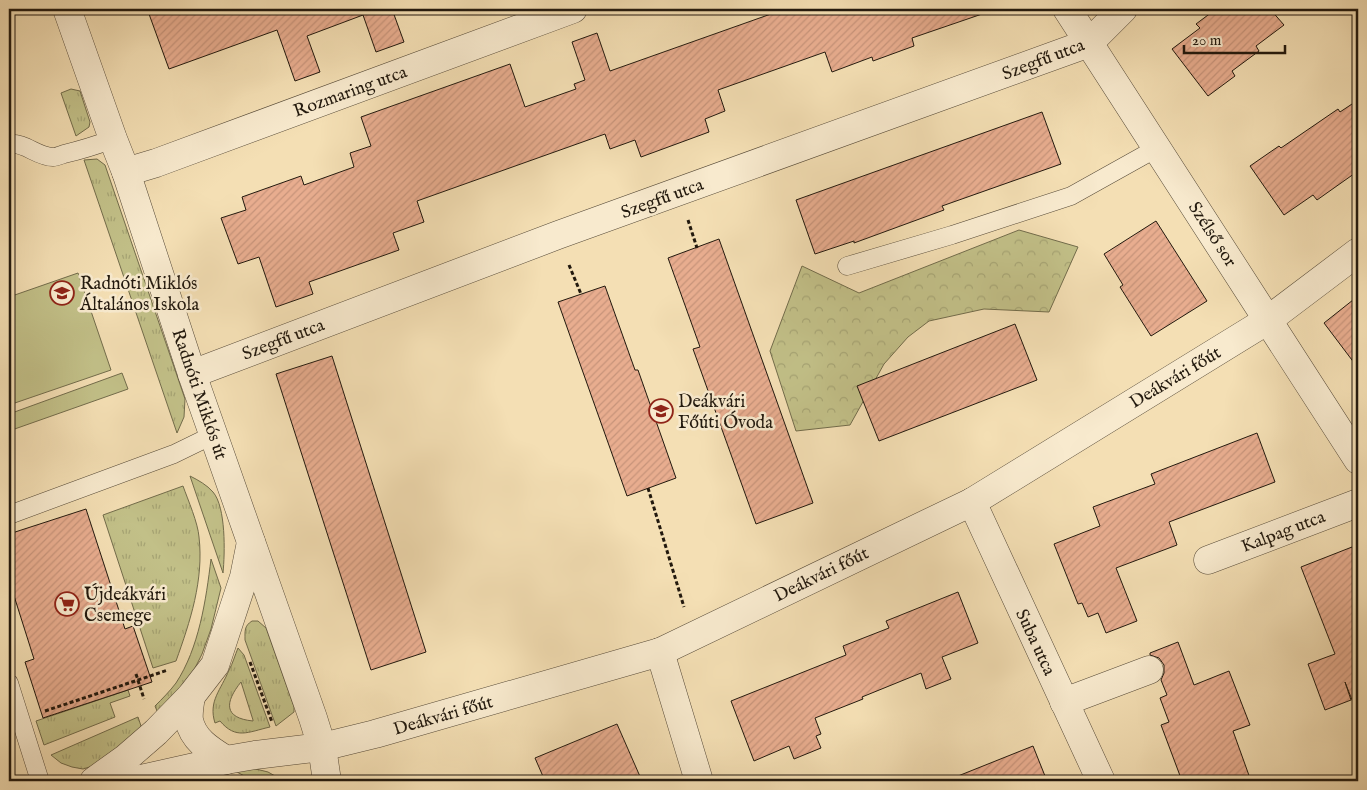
<svg xmlns="http://www.w3.org/2000/svg" width="1367" height="790" font-family="'IM FELL English',serif">
	<style>
		.grass { fill: url(#grass-tufts); stroke: #726c4b; fill-rule: evenodd }
		.forest { fill: url(#forest-crowns); stroke: #726c4b }
		.pitch { fill: #c2c088; stroke: #726c4b }
		.building { fill: url(#building-hatch); stroke: #22190e }
		.lines { fill: none; stroke-linecap: round; stroke-linejoin: round }
		.service-casing { stroke: #564a38; stroke-width: 19 }
		.minor-casing { stroke: #564a38; stroke-width: 29 }
		.path { stroke: #22190e; stroke-width: 3; stroke-dasharray: 4 2.5; stroke-linecap: butt }
		.service { stroke: #f8eace; stroke-width: 18 }
		.minor { stroke: #f8eace; stroke-width: 28 }
		.labels { text-anchor: middle; stroke-width: 5; stroke-linejoin: round; paint-order: stroke }
		.street-label { font-size: 18px; fill: #22190e; stroke: #f8eace }
		.poi-label { font-size: 18px; fill: #22190e; stroke: #f8eace; text-anchor: start }
	</style>
	<defs>
		<pattern id="grass-tufts" width="24" height="20" patternUnits="userSpaceOnUse" patternTransform="scale(1.25)"><rect width="24" height="20" fill="#c2c088"/><path d="M3 7l-1-3M5 7V3M7 7l1-3M15 17l-1-3M17 17v-4M19 17l1-3" fill="none" stroke="#a6a474"/></pattern>
		<pattern id="forest-crowns" width="20" height="18" patternUnits="userSpaceOnUse" patternTransform="scale(1.25)"><rect width="20" height="18" fill="#c2c088"/><path d="M2 6a3 3 0 1 1 6 0M12 15a3 3 0 1 1 6 0" fill="none" stroke="#a6a474"/></pattern>
		<pattern id="building-hatch" width="6" height="6" patternUnits="userSpaceOnUse" patternTransform="scale(1.25)"><rect width="6" height="6" fill="#e8ad8f"/><path d="M-1 1l2-2M0 6l6-6M5 7l2-2" fill="none" stroke="#c7947a"/></pattern>
	</defs>
	<rect width="100%" height="100%" fill="#f4dfb4"/>
	<filter id="stains"><feTurbulence type="fractalNoise" baseFrequency=".004" numOctaves="4"/><feColorMatrix values="0 0 0 0 .2 0 0 0 0 .09 0 0 0 0 .02 0 0 0 .5 -.17"/></filter>
	<radialGradient id="worn" r=".72"><stop offset=".6" stop-color="#630" stop-opacity="0"/><stop offset="1" stop-color="#630" stop-opacity=".3"/></radialGradient>
	<!-- grass -->
	<g class="grass">
		<polygon points="71,89 80,91 90,122 89,127 76,136 61,93"/>
		<polygon points="97,159 105,165 185,399 184,417 177,433 84,160"/>
		<path d="M190 476C198 480 207 485 213 492 226 507 225 553 223 573Z"/>
		<path d="M183 486C188 500 198 523 199 537 204 580 190 622 176 661L153 668 103 515Z"/>
		<path d="M211 559 221 588 211 629 202 654 190 678 159 716 155 706C162 699 170 691 176 683 199 648 206 600 211 559Z"/>
		<path d="M252 621H258L266 628 294 707V712L276 726 245 640C245 631 244 626 252 621Z"/>
		<path d="M238 648 244 655 270 727C248 732 236 740 220 721L215 723C208 701 221 690 229 670 233 663 235 655 238 648ZM241 682 253 720V721C223 718 225 702 241 682Z"/>
		<polygon points="128,690 130,696 110,703 115,717 44,745 36,721"/>
		<polygon points="138,717 143,732 93,766 83,769 72,767 61,763 51,755"/>
		<polygon points="252,768 268,772 284,781 254,781 235,771"/>
	</g>
	<!-- forest -->
	<polygon class="forest" points="1019,230 1078,247 1049,312 984,309 929,321 908,337 884,364 850,425 796,431 770,351 802,266 859,293"/>
	<!-- pitch -->
	<g class="pitch">
		<polygon points="78,273 111,370 9,405 9,297"/>
		<polygon points="122,373 128,389 9,431 9,414"/>
	</g>
	<!-- building -->
	<g class="building">
		<polygon points="166,9 392,9 404,42 376,52 363,15 307,36 320,72 295,81 277,30 169,69 149,14"/>
		<polygon points="785,9 984,9 985,13 912,38 914,46 873,61 872,57 832,72 825,52 718,90 725,111 705,119 709,132 641,157 635,140 610,149 605,134 417,201 424,222 393,233 399,250 309,282 313,294 276,307 259,257 238,264 221,218 246,210 242,197 301,176 304,185 354,167 350,153 371,146 361,117 510,64 525,107 576,89 574,84 585,80 572,42 597,33 610,71"/>
		<polygon points="1216,9 1270,9 1284,25 1256,46 1259,51 1232,71 1235,76 1208,96 1172,49 1200,28 1196,24"/>
		<polygon points="1358,100 1358,171 1317,200 1313,195 1284,215 1250,166 1279,146 1281,148 1338,109 1340,112"/>
		<polygon points="1042,112 1061,164 942,206 944,210 854,243 854,241 815,254 796,200"/>
		<polygon points="1156,221 1207,301 1151,336 1120,287 1123,285 1104,254"/>
		<polygon points="719,239 813,503 756,524 693,349 700,347 668,258"/>
		<polygon points="605,286 635,370 638,370 676,478 627,496 558,302"/>
		<polygon points="1358,296 1358,368 1324,323"/>
		<polygon points="1015,324 1037,380 879,441 857,386"/>
		<polygon points="332,356 426,652 371,670 276,374"/>
		<polygon points="1257,433 1275,482 1169,522 1177,545 1116,568 1137,621 1106,633 1098,613 1088,617 1082,603 1078,604 1054,544 1100,526 1093,507 1155,484 1151,474"/>
		<polygon points="86,509 125,629 133,626 152,682 43,718 25,662 34,659 9,580 9,534"/>
		<polygon points="1352,547 1358,564 1358,710 1356,710 1345,682 1351,700 1325,710 1308,664 1335,654 1301,567"/>
		<polygon points="958,592 978,643 942,657 951,679 926,689 921,673 862,697 863,699 815,718 821,734 816,736 821,748 794,759 789,746 754,761 731,701 846,655 843,646 889,628 886,621"/>
		<polygon points="1178,642 1194,685 1229,671 1250,725 1233,731 1251,781 1182,781 1161,725 1169,722 1160,698 1167,695 1161,680 1164,673 1164,665 1159,658 1150,655 1150,653"/>
		<polygon points="617,724 642,781 545,781 535,758"/>
		<polygon points="1033,746 1047,781 949,781 948,780"/>
	</g>
	<g class="lines">
		<!-- service casing -->
		<g class="service-casing">
			<g id="service">
				<path d="M9 144C25 142 37 157 53 157 56 157 61 155 64 154 81 150 97 145 113 139"/>
				<polyline points="847,266 952,235 1071,196 1157,148"/>
				<polyline points="9,515 174,454 213,435"/>
				<polyline points="9,683 40,781"/>
			</g>
		</g>
		<!-- minor casing -->
		<g class="minor-casing">
			<g id="minor">
				<polyline points="67,9 113,139 126,172 192,374 313,718 322,747 327,781"/>
				<polyline points="1067,9 1358,460"/>
				<polyline points="126,172 156,163 573,9"/>
				<polyline points="192,374 558,235 1089,43 1123,9"/>
				<polyline points="972,502 1101,781"/>
				<polyline points="1208,560 1358,503"/>
				<polyline points="660,652 699,781"/>
				<path d="M191 696C190 703 188 713 189 720 193 740 210 750 226 760"/>
				<polyline points="1064,702 1149,670"/>
				<polyline points="94,781 126,758 156,732 191,696 215,665 244,577 251,542"/>
				<polyline points="132,781 226,760 255,755 322,747 375,734 660,652 972,502 1268,320 1358,252"/>
			</g>
		</g>
		<!-- path -->
		<g class="path">
			<polyline points="688,220 697,248"/>
			<polyline points="569,265 581,294"/>
			<polyline points="648,488 684,607"/>
			<polyline points="250,662 272,722"/>
			<polyline points="136,674 144,699"/>
			<polyline points="45,711 168,670"/>
		</g>
		<!-- service -->
		<use href="#service" class="service"/>
		<!-- minor -->
		<use href="#minor" class="minor"/>
	</g>
	<!-- icons -->
	<defs>
		<g id="school-ring" transform="scale(1.25)"><circle r="9.5" fill="#f8eace" stroke="#8f2418" stroke-width="1.5"/><path d="M0-5L7-2L0 1L-7-2ZM-4 1L0 2.5L4 1V4Q0 6-4 4Z" fill="#8f2418"/></g>
		<g id="supermarket-ring" transform="scale(1.25)"><circle r="9.5" fill="#f8eace" stroke="#8f2418" stroke-width="1.5"/><path d="M-6-5.5h2.5l.6 2H6L4.5 2H-2.5L-4.4-4H-6ZM-1.5 3.2a1.3 1.3 0 1 0 .1 0ZM3 3.2a1.3 1.3 0 1 0 .1 0Z" fill="#8f2418"/></g>
	</defs>
	<g fill-rule="evenodd">
		<use href="#school-ring" x="62" y="293"/>
		<use href="#school-ring" x="661" y="411"/>
		<use href="#supermarket-ring" x="67" y="604"/>
	</g>
	<g class="labels">
		<!-- street labels -->
		<g class="street-label">
			<text transform="translate(1043 59) rotate(-21)" y="6">Szegfű utca</text>
			<text transform="translate(350 91) rotate(-20)" y="6">Rozmaring utca</text>
			<text transform="translate(662 198) rotate(-20)" y="6">Szegfű utca</text>
			<text transform="translate(1213 234) rotate(57)" y="6">Szélső sor</text>
			<text transform="translate(283 339) rotate(-21)" y="6">Szegfű utca</text>
			<text transform="translate(1175 377) rotate(-31)" y="6">Deákvári főút</text>
			<text transform="translate(200 394) rotate(71)" y="6">Radnóti Miklós út</text>
			<text transform="translate(1283 531) rotate(-21)" y="6">Kalpag utca</text>
			<text transform="translate(821 574) rotate(-26)" y="6">Deákvári főút</text>
			<text transform="translate(1036 642) rotate(65)" y="6">Suba utca</text>
			<text transform="translate(443 715) rotate(-16)" y="6">Deákvári főút</text>
		</g>
		<!-- poi labels -->
		<g class="poi-label">
			<text x="80" y="289">Radnóti Miklós<tspan x="80" dy="21">Általános Iskola</tspan></text>
			<text x="678" y="407">Deákvári<tspan x="678" dy="21">Főúti Óvoda</tspan></text>
			<text x="84" y="600">Újdeákvári<tspan x="84" dy="21">Csemege</tspan></text>
		</g>
	</g>
	<!-- margin -->
	<rect width="1367" height="790" fill="none" stroke="#f4dfb4" stroke-width="30"/>
	<rect x="10" y="10" width="1347" height="770" fill="none" stroke="#22190e" stroke-width="2.5"/>
	<rect x="15" y="15" width="1337" height="760" fill="none" stroke="#22190e"/>
	<!-- scale -->
	<path d="M1184 45v8h101v-8" fill="none" stroke="#22190e" stroke-width="2.5"/>
	<text x="1192" y="45" font-size="15" fill="#22190e" stroke="#f8eace" stroke-width="4" paint-order="stroke">20 m</text>
	<rect width="100%" height="100%" filter="url(#stains)"/>
	<rect width="100%" height="100%" fill="url(#worn)"/>
</svg>
